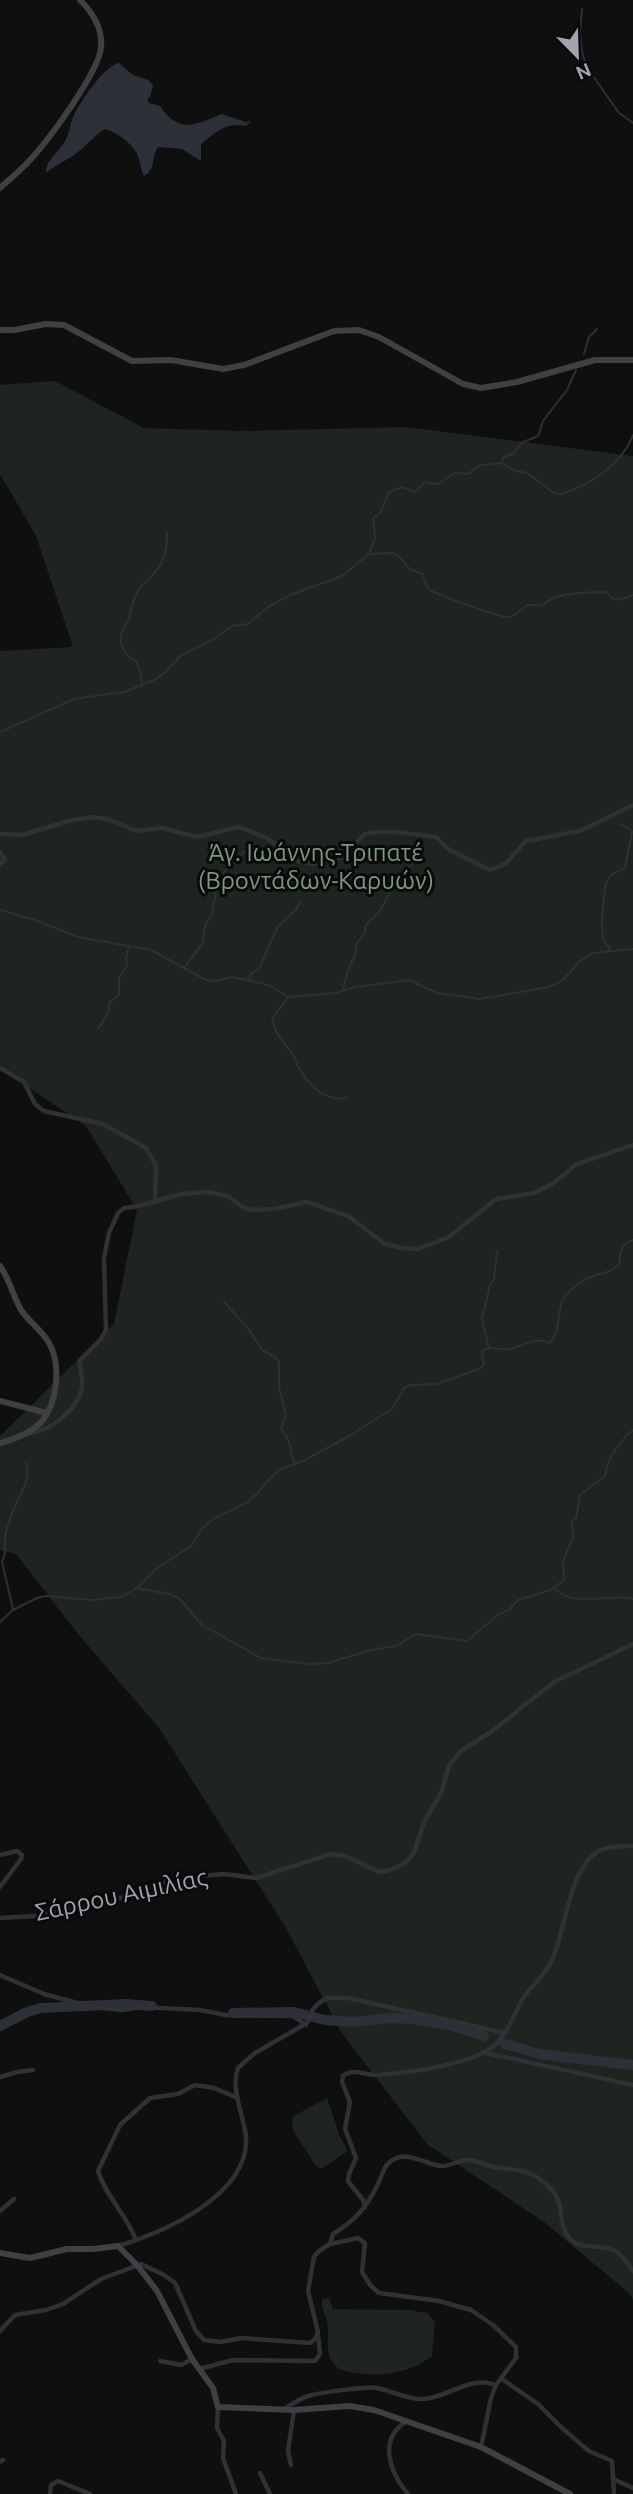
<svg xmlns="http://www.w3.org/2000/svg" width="633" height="2494" font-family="Ubuntu,sans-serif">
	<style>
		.green { fill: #1e241f }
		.water { fill: #2c3139 }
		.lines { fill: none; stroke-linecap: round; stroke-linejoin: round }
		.stream { stroke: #2c3139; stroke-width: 2 }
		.river { stroke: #2c3139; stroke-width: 10 }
		.street { stroke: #303035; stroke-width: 4.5 }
		.secondary { stroke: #3f3f44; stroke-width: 6 }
		.labels { text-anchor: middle; stroke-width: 6; stroke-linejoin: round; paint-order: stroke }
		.park-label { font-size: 24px; fill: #7a9981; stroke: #0a0a0b }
		.street-label { font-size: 24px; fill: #a1a3b0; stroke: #0a0a0b }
	</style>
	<rect width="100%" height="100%" fill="#0f0f10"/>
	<!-- green -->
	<g class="green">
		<polygon points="55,381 144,428 243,431 406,427 633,456 633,2300 629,2293 544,2222 427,2144 341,2032 286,1928 159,1728 78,1634 16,1554 0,1550 0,1436 114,1324 137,1210 86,1126 0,1068 0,651 73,647 36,536 0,474 0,385"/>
		<polygon points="327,2098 340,2137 348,2151 321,2169 316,2166 293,2130 292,2117"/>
		<path d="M329 2298 333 2309 408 2310 427 2313 435 2322 432 2356C406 2376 371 2379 339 2369 322 2355 331 2340 327 2321 325 2313 321 2308 322 2299Z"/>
	</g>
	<!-- water -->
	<path class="water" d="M119 63 133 75 148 80 153 85 150 97 147 99 149 103 160 106C178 133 195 126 221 114L246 122 251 121 246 126C226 122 216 132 201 144V161L182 149 158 147C151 157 156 170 144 176 140 169 141 162 137 154 132 143 116 132 105 129 95 135 89 143 79 151 69 160 56 164 46 173 46 159 59 153 65 141 70 133 70 124 74 115 80 102 105 65 119 63Z"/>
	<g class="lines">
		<!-- stream -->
		<g class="stream">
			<polyline points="582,9 580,33 582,53 588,69 619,113 633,123"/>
			<polyline points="584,354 589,337 597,329"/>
			<path d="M501 463 516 471 527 473 554 493 561 494C591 485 622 464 633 435"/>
			<path d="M371 554 392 553 397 555 410 569 423 574C424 580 425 585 429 589 434 594 499 617 507 617 517 617 519 609 526 606 532 603 536 606 542 605 559 591 585 593 607 592 614 604 622 599 633 595"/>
			<path d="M142 684 141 676 136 661C124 656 117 642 123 629 125 624 129 621 130 615 132 606 133 597 139 589 146 580 156 574 161 564 165 554 168 543 167 532"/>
			<polyline points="0,732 74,699 124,692 154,680 166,672 180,656 214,639 232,626 248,624 268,607 290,595 342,576 369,554 375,538 373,518 380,513 389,492 402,487 416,492 424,482 438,484 455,473 468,474 480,465 501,463 504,457 514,453 521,443 538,436 543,421 567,390 576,370"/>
			<polyline points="0,910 35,920 78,937 151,950 206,980 216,981 232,977 242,979 269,985 288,997 336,993 354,987 409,980 437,993 480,999 549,987 563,980 579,962 592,953 633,949"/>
			<path d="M609 951 610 948C608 946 604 941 603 938 601 929 603 891 607 881 610 874 618 871 625 868L632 832 630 829 619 824"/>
			<polyline points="185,967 203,942 205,925 212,915 216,892 225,871 232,860 254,846"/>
			<polyline points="249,981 251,974 259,969 278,926 296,910 300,901"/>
			<path d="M343 989 348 970 355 955 357 943 365 933C364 921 372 921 379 912 385 903 389 893 395 884 403 872 415 863 422 850"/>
			<path d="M288 998 272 1018C275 1035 284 1042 294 1056 298 1062 294 1060 298 1066 307 1084 325 1102 346 1098"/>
			<polyline points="98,1029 107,1015 110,1002 119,995 119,978 127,965 126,958 129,947"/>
			<polyline points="224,1302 247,1327 262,1350 274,1356 279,1362 279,1387 286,1415 281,1428 289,1441 294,1464"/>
			<polyline points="489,1348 482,1319 490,1285 494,1279 497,1251"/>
			<path d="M137 1588 169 1594 180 1599 202 1625 261 1658 309 1664 328 1663 371 1650 396 1646 416 1634 467 1641 499 1614 509 1610 518 1600 551 1590 564 1580 563 1561 573 1537 572 1521 576 1518 580 1495 605 1476C608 1458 619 1442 633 1430"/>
			<path d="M555 1588C569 1608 611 1593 633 1599"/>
			<path d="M13 1609 2 1562 5 1553C0 1514 35 1487 26 1463"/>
			<path d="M0 1622 13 1610 37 1598 46 1596 92 1600 121 1597 137 1588 157 1568 191 1546 201 1530 213 1519 246 1503 258 1493 270 1478 281 1469 305 1460 349 1436 392 1409 404 1388 410 1385 437 1384 481 1368 484 1365 482 1351C492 1345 500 1351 510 1349 524 1346 536 1336 550 1343 563 1329 554 1303 570 1291 575 1287 582 1280 588 1278 600 1273 609 1274 619 1265 621 1251 619 1246 633 1240"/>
		</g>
		<!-- river -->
		<g class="river">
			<polyline points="233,2013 294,2012 325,2020 353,2022 389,2018 412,2019 450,2025 484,2036"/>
			<polyline points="0,2026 27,2012 41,2008 126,2004 152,2006"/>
			<polyline points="505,2044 539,2054 633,2065"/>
		</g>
		<!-- street -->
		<g class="street">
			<polyline points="0,834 22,835 72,820 94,817 111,820 136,831 162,828 197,837 239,827 267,838 295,860 313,864 341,857 365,834 376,832 397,832 436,837 448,849 490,870 505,864 526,841 580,831 633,805"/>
			<polyline points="0,852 5,860 0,864"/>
			<polyline points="0,1068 24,1082 35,1104 44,1111 103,1124 146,1148 156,1166 155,1202"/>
			<path d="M28 1433C49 1433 78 1409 82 1388 84 1379 79 1370 80 1360L101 1339 106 1330 104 1258 109 1233 118 1213 124 1208 139 1206 181 1194 208 1192 228 1196 244 1208 252 1210 274 1209 307 1202 348 1216 385 1244 401 1248 418 1249 449 1237 496 1199 534 1193 552 1184 577 1164 633 1145"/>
			<polyline points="0,1855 17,1851 22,1855 21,1859 0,1887"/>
			<polyline points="0,1918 35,1916 100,1905 166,1882 200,1876 224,1874 256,1878 331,1854 345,1856 379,1872 390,1870 405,1863 414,1853 424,1822 441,1793 449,1766 461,1751 492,1731 554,1682 633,1644"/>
			<polyline points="0,1975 44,1994 92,2007 122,2010 141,2007 200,2010 226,2015 293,2016 306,2025"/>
			<polyline points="486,2053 633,2085"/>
			<polyline points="0,2077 17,2072 33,2070"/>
			<path d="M365 2207 363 2200 348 2181 349 2174 356 2158 345 2129 350 2102 342 2082 343 2076C353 2067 366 2076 379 2075 411 2072 479 2065 500 2040 511 2026 516 2008 526 1994 535 1982 546 1974 552 1960 566 1930 569 1865 601 1850 611 1846 623 1846 633 1846"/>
			<polyline points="0,2211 14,2199"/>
			<path d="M136 2240C127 2215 106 2197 98 2171L120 2125 150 2098 178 2094 195 2085 214 2088 238 2098"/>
			<path d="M330 2244 333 2234C356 2220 366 2208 378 2184 382 2176 384 2165 391 2161 408 2149 425 2165 442 2166 451 2166 459 2160 468 2160 477 2160 485 2165 494 2167 520 2171 531 2168 552 2190 565 2203 557 2225 570 2239 582 2251 601 2243 615 2251 623 2255 627 2264 633 2271"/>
			<path d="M118 2246C164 2233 250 2194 246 2137 244 2116 230 2089 238 2068L255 2053 307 2023 313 2009 319 2003 327 1998H348L505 2033"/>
			<polyline points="0,2331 15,2315 46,2310 63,2304 101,2279 141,2264 164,2275 175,2283 196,2331 204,2340 220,2342 242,2338 310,2343 316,2338 318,2332 308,2291 314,2257 319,2251 330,2244 358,2238 365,2243 362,2272 371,2286 379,2293 439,2301 471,2310 493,2325 516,2347 516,2358 496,2385 491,2398 481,2447"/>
			<polyline points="160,2361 181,2365 192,2359"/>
			<polyline points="199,2369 233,2360 315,2361 320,2354 318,2335"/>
			<polyline points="502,2379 538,2404 563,2429 589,2451 612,2461 614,2494"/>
			<polyline points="218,2407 217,2428 224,2441 223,2458 236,2494"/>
			<path d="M284 2409C292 2404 299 2399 308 2396 317 2393 368 2386 377 2388 392 2391 408 2400 424 2399 449 2397 471 2375 496 2385"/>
			<path d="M407 2421C377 2439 390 2473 408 2494"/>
			<polyline points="0,2462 3,2460"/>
			<polyline points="291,2465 288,2451 294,2410"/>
			<polyline points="260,2473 270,2494"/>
			<polyline points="613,2479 633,2488"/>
			<polyline points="50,2494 51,2485 58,2481 90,2494"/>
		</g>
		<!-- secondary -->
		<g class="secondary">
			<path d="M0 188C11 178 22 169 32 158 50 138 98 73 101 48 103 29 93 13 80 0"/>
			<polyline points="0,330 14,330 46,324 64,325 132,361 171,360 223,369 244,365 334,331 359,330 379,337 463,384 481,388 517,382 595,360 633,360"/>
			<path d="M0 1266C10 1280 13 1296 21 1310 29 1322 42 1330 49 1343 61 1363 58 1402 42 1421 32 1433 15 1439 0 1443"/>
			<polyline points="0,1401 47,1413"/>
			<polyline points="0,2253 30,2258 67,2249 93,2249 118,2246 137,2265 157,2291 192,2359 213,2388 218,2407 294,2410 349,2406 374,2410 481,2447 570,2494"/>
		</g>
	</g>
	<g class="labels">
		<!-- park labels -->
		<g class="park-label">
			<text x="316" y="861">Άγ. Ιωάννης-Τριπατέ<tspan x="316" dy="28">(Βροντάδων-Καρυών)</tspan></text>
		</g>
		<!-- street labels -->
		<g class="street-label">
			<text transform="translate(121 1895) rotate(-12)" y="8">Σάρρου Αιμιλίας</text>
		</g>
	</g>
	<!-- north arrow -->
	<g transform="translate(577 56) rotate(157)" stroke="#0a0a0b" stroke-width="5" paint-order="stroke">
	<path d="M0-5L12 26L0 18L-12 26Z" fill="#a1a3b0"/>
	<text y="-10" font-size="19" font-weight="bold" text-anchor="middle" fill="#a1a3b0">N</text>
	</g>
</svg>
